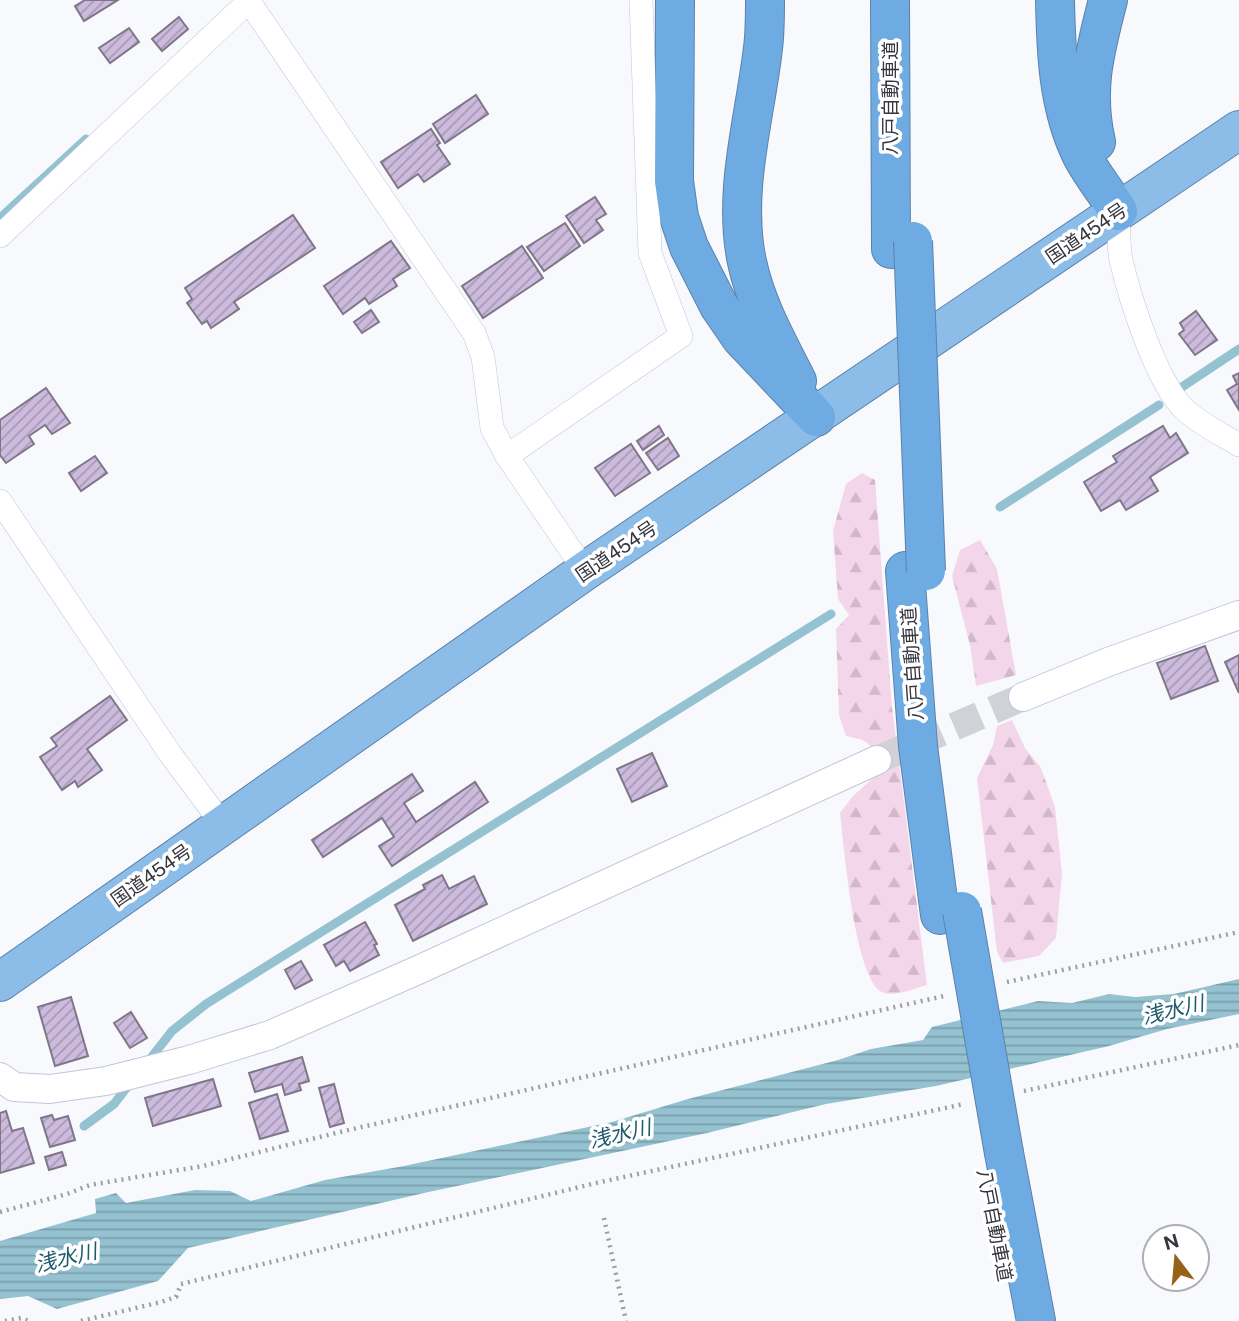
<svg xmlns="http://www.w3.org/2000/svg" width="1239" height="1321" font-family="'Public Sans','Noto Sans JP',sans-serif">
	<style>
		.forest { fill: url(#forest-firs) }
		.water { fill: url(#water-rules) }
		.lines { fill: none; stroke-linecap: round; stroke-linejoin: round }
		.stream { stroke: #95c2d0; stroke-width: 9 }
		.building { fill: url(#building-hatch); stroke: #807689; stroke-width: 2 }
		.tertiary-tunnel { stroke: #d1d2d7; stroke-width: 28; stroke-dasharray: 28 14; stroke-linecap: butt }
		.minor-casing { stroke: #c2c5dc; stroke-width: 24 }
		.tertiary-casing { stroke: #c2c5dc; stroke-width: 30 }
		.trunk-casing { stroke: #5b82aa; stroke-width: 40 }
		.motorway-casing { stroke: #5b82aa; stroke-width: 40 }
		.path { stroke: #9d9ea4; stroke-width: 4.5; stroke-dasharray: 2 5; stroke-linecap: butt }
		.minor { stroke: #fff; stroke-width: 23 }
		.tertiary { stroke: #fff; stroke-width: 28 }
		.trunk { stroke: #8cbce8; stroke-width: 38 }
		.motorway { stroke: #6fabe3; stroke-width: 38 }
		.motorway-bridge-casing { stroke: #5b82aa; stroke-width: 40; stroke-linecap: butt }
		.motorway-bridge { stroke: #6fabe3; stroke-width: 38 }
		.labels { text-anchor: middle; stroke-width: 7; stroke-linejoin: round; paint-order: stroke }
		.street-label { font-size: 19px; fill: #35363f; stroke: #fff }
		.water-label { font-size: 21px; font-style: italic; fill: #205c6b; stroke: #fff }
	</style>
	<defs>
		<pattern id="forest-firs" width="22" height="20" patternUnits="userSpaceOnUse" patternTransform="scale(1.75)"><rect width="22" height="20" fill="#f4d6ea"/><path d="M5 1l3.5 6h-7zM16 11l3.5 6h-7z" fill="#d2b8ca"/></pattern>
		<pattern id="water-rules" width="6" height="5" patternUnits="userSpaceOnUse" patternTransform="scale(1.75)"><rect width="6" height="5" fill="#95c2d0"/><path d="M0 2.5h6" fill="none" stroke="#7a9eaa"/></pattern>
		<pattern id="building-hatch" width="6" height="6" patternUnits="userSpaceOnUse" patternTransform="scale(1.75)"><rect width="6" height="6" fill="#cdbbde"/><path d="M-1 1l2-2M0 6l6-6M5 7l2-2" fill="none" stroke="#a799b5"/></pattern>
	</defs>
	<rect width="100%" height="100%" fill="#f8f9fd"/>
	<!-- forest -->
	<g class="forest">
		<path d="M862 473 875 480 892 707 927 985C915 988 892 999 880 991 854 972 844 847 840 813L853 796 875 776C873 748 876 741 846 736L839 715 836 629 849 615 838 599 833 531 846 484Z"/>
		<polygon points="980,540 997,569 1016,675 976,686 970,645 952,576 960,550"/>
		<polygon points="1012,720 1025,748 1041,768 1055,807 1062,874 1056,938 1039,956 1003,963 997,952 977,778 993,745 997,726"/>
	</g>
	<!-- water -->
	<polygon class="water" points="1239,979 1239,1014 1167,1029 1109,1046 936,1086 826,1104 707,1133 424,1193 188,1248 158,1281 57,1309 28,1296 0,1299 0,1241 96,1213 95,1199 116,1193 126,1203 195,1190 230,1191 251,1201 325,1180 404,1166 612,1122 688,1099 838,1060 871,1049 923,1040 932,1027 1038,1001 1072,1003 1109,994 1135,997 1174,994"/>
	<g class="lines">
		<!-- stream -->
		<g class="stream">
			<polyline points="0,218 86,139"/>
			<polyline points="1182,387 1239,349"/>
			<polyline points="1000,507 1159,405"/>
			<polyline points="147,1063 172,1031 206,1004 831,614"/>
			<polyline points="84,1126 114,1104 131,1082"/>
		</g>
	</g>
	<!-- building -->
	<g class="building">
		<polygon points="85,0 118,0 84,21 75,6"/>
		<polygon points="179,17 188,29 162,51 152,39"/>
		<polygon points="129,28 139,42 110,63 99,48"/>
		<polygon points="476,95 488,114 445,143 433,124"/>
		<polygon points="431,129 440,143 437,145 450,164 424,182 418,174 398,188 381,162"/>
		<polygon points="595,197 606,214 596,220 603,230 584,243 566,216"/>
		<polygon points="293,215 315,248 234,302 239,309 211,328 207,321 202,324 187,303 192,299 185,288"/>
		<polygon points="565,223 580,246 544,271 527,247"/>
		<polygon points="391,241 410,268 393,279 397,286 369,304 365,298 343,314 324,286"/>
		<polygon points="522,246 543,278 483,318 462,286"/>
		<polygon points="371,310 379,322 362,333 354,322"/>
		<polygon points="1196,311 1217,340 1195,355 1179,334 1184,330 1180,323"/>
		<polygon points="1239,373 1239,410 1227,390 1237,384 1233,376"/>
		<polygon points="46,388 70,423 52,434 45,425 29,436 34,444 6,463 0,455 0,420"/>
		<polygon points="659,426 664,435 643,450 637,441"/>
		<polygon points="1163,426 1170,438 1176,433 1188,453 1150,477 1158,491 1126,510 1120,500 1101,511 1084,482 1117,462 1113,456"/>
		<polygon points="668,438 679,456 658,470 646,453"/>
		<polygon points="631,444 650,473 615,496 595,468"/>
		<polygon points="95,456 107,473 81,491 69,473"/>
		<polygon points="1205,646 1218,681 1171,699 1157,663"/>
		<polygon points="1239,655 1239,693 1225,662"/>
		<polygon points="110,696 127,720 87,749 102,770 78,787 75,781 62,790 40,757 57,746 51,738"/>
		<polygon points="652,753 667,786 632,802 617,769"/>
		<polygon points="412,774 423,791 404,803 416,822 475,782 488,802 392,866 379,846 394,837 382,818 323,857 312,840"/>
		<polygon points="442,875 449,889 474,876 487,904 413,941 395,905 425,889 423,885"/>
		<polygon points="365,922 377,944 374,945 379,955 350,971 344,961 336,966 324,945"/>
		<polygon points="301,961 312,980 295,989 285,970"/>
		<polygon points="71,997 88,1056 55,1066 38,1007"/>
		<polygon points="131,1012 147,1038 130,1048 114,1023"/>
		<polygon points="302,1057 309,1081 299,1084 301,1090 285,1095 282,1084 255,1092 249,1073"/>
		<polygon points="213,1079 221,1106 153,1126 145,1098"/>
		<polygon points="334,1084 344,1123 330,1127 319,1088"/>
		<polygon points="277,1094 288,1131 260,1139 249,1103"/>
		<polygon points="6,1111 12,1131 23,1128 34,1163 0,1173 0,1113"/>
		<polygon points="52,1115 54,1120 68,1116 75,1140 50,1147 41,1118"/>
		<polygon points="62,1152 66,1165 49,1170 45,1157"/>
	</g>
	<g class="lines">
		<!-- tertiary-tunnel -->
		<polyline class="tertiary-tunnel" points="877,760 1023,697"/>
		<!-- minor casing -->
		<g class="minor-casing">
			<g id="minor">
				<polyline points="248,0 474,333 483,357 492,428 507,456 585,571"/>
				<path d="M1118 211C1119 227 1118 244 1121 260 1130 299 1156 381 1184 409 1200 424 1221 434 1239 445"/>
				<polyline points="0,236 250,0"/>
				<polyline points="507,456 681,336 650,253 641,0"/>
				<polyline points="0,501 171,755 223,825"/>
			</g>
		</g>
		<!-- tertiary casing -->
		<g class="tertiary-casing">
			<g id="tertiary">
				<polyline points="1023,697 1108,662 1239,615"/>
				<polyline points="0,1077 14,1087 50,1089 106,1081 189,1060 270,1035 418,970 877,760"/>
			</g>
		</g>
		<!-- trunk casing -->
		<g class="trunk-casing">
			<polyline id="trunk" points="0,982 585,571 1239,130"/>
		</g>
		<!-- motorway casing -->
		<g class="motorway-casing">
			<g id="motorway">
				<polyline points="675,0 674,181 679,217 689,247 719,306 741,338 816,417"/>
				<path d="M765 0C765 16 765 33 763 48 755 118 732 192 747 262 756 305 778 343 797 381"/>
				<polyline points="890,0 891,249"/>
				<path d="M1055 0C1056 52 1058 108 1082 156 1092 175 1107 193 1118 211"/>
				<path d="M1096 142C1084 89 1095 51 1108 0"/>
				<polyline points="905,571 918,746 940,915"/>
				<polyline points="1004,1153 1036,1321"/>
			</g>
		</g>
		<!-- path -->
		<g class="path">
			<polyline points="1007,982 1239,932"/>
			<polyline points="1024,1091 1239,1045"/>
			<polyline points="0,1212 67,1194 90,1185 203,1166 344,1131 944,996"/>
			<polyline points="604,1218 626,1321"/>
			<polyline points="5,1321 21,1318 29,1321"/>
			<polyline points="81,1321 161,1302 176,1297 181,1284 596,1183 964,1104"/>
		</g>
		<!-- minor -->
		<use href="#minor" class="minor"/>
		<!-- tertiary -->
		<use href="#tertiary" class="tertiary"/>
		<!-- trunk -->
		<use href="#trunk" class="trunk"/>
		<!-- motorway -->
		<use href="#motorway" class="motorway"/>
		<!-- motorway-bridge casing -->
		<g class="motorway-bridge-casing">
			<g id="motorway-bridge">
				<polyline points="913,241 926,571"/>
				<polyline points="962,911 1004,1153"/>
			</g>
		</g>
		<!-- motorway-bridge -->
		<use href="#motorway-bridge" class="motorway-bridge"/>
	</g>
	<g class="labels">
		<!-- street labels -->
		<g class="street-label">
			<text transform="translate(890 98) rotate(-90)" y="7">八戸自動車道</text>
			<text transform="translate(1086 233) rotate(-34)" y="7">国道454号</text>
			<text transform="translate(616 551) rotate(-34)" y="7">国道454号</text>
			<text transform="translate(912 664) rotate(-94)" y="7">八戸自動車道</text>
			<text transform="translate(151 875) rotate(-35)" y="7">国道454号</text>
			<text transform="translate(995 1225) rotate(79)" y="7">八戸自動車道</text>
		</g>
		<!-- water labels -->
		<g class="water-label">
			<text transform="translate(1173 1010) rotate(-13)" y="7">浅水川</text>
			<text transform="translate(620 1134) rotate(-13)" y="7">浅水川</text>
			<text transform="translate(66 1258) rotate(-13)" y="7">浅水川</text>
		</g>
	</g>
	<!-- north arrow -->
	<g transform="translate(1176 1258) rotate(344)"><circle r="33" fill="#ffffff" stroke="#aeafb2" stroke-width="2"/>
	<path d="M0-5L12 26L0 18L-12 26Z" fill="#966118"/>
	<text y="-10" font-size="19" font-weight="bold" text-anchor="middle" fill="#35363f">N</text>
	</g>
</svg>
